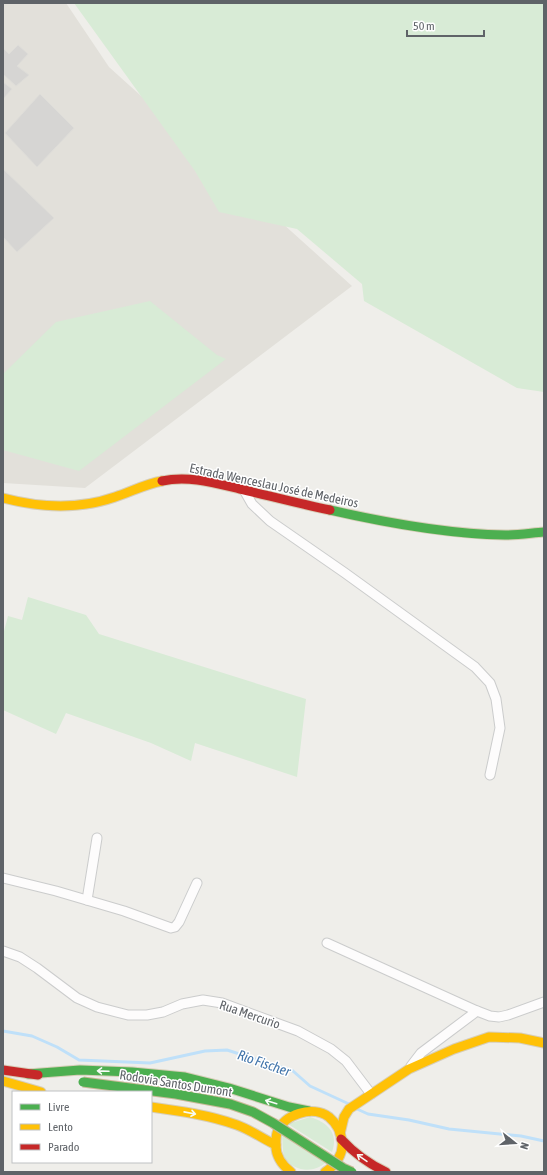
<svg xmlns="http://www.w3.org/2000/svg" width="547" height="1175" font-family="'Asap Condensed',sans-serif">
	<style>
		.education { fill: #e2e0da }
		.green { fill: #d8ebd6 }
		.lines { fill: none; stroke-linecap: round; stroke-linejoin: round }
		.stream { stroke: #bfe0f9; stroke-width: 3 }
		.building { fill: #d6d5d3; stroke: #deddd9 }
		.street-casing { stroke: #cbcccc; stroke-width: 11 }
		.fast-casing { stroke: #d7ceb8; stroke-width: 11 }
		.slow-casing { stroke: #d7ceb8; stroke-width: 11 }
		.jam-casing { stroke: #d7ceb8; stroke-width: 11 }
		.street { stroke: #fdfcfc; stroke-width: 9 }
		.fast { stroke: #4caf50; stroke-width: 9 }
		.slow { stroke: #ffc107; stroke-width: 9 }
		.jam { stroke: #c62828; stroke-width: 9 }
		.fast-bridge-casing { stroke: #c8b996; stroke-width: 11; stroke-linecap: butt }
		.fast-bridge { stroke: #4caf50; stroke-width: 9 }
		.oneway { stroke: #f6fbf6 }
		.labels { text-anchor: middle; stroke-width: 3; stroke-linejoin: round; paint-order: stroke }
		.street-label { font-size: 13px; fill: #5f6368; stroke: #fff }
		.water-label { font-size: 14px; font-style: italic; fill: #4174aa; stroke: #fff }
	</style>
	<rect width="100%" height="100%" fill="#efeeea"/>
	<!-- education -->
	<polygon class="education" points="3,3 66,3 109,67 352,286 85,488 3,483"/>
	<!-- green -->
	<g class="green">
		<polygon points="74,3 544,3 544,392 517,388 364,301 362,284 297,229 219,212 195,171"/>
		<polygon points="150,301 217,355 226,359 79,471 3,450 3,374 56,322"/>
		<polygon points="28,597 86,615 99,634 306,699 297,777 195,743 191,761 151,743 66,713 56,734 3,710 3,635 8,616 22,620"/>
		<path d="M310 1117C327 1122 339 1133 332 1152L288 1124Z"/>
		<path d="M282 1135 325 1163C314 1173 294 1172 285 1158 282 1153 283 1142 282 1135Z"/>
	</g>
	<g class="lines">
		<!-- stream -->
		<g class="stream">
			<polyline points="3,1031 32,1036 57,1047 79,1060 150,1063 205,1051 227,1050 293,1071 310,1086 349,1104"/>
			<polyline points="357,1109 368,1114 409,1120 449,1129 521,1136 544,1141"/>
		</g>
	</g>
	<!-- building -->
	<g class="building">
		<polygon points="18,45 28,54 17,66 29,75 16,86 3,74 3,48 9,54"/>
		<polygon points="3,82 12,89 3,99"/>
		<polygon points="40,94 74,128 37,167 5,133"/>
		<polygon points="3,169 54,218 17,252 3,237"/>
	</g>
	<g class="lines">
		<!-- street casing -->
		<g class="street-casing">
			<g id="street">
				<polyline points="244,490 252,504 270,521 345,573 475,667 490,683 496,699 500,728 490,775"/>
				<polyline points="3,878 56,891 124,911 171,928 175,927 179,922 197,883"/>
				<polyline points="87,900 97,838"/>
				<polyline points="327,943 477,1011 490,1016 499,1017 508,1015 544,1002"/>
				<polyline points="3,951 20,957 37,968 77,998 97,1007 128,1015 147,1015 163,1012 182,1004 203,1000 222,1003 298,1031 331,1049 346,1061 371,1094"/>
				<polyline points="411,1066 421,1053 477,1011"/>
			</g>
		</g>
		<!-- fast casing -->
		<g class="fast-casing">
			<g id="fast">
				<path d="M330 510C387 523 446 534 505 535 518 535 531 533 544 532"/>
				<polyline points="28,1074 80,1070 132,1072 185,1077 229,1088 289,1107 309,1111"/>
			</g>
		</g>
		<!-- slow casing -->
		<g class="slow-casing">
			<g id="slow">
				<path d="M3 498C41 508 78 510 115 497 131 492 145 484 162 481"/>
				<polyline points="3,1081 41,1092"/>
				<path d="M151 1107C180 1111 209 1115 237 1125 251 1130 263 1139 276 1145"/>
				<polyline points="340,1134 344,1117 349,1109 409,1069 454,1049 489,1037 520,1038 544,1043"/>
				<path d="M291 1172C282 1165 275 1155 276 1143 276 1140 276 1136 277 1133 283 1114 313 1105 329 1117 336 1123 341 1132 342 1141 344 1154 335 1166 325 1172"/>
			</g>
		</g>
		<!-- jam casing -->
		<g class="jam-casing">
			<g id="jam">
				<path d="M162 481C188 475 215 483 240 489 270 496 300 504 330 510"/>
				<polyline points="3,1070 38,1075"/>
				<path d="M341 1139C354 1153 369 1164 386 1172"/>
			</g>
		</g>
		<!-- street -->
		<use href="#street" class="street"/>
		<!-- fast -->
		<use href="#fast" class="fast"/>
		<!-- slow -->
		<use href="#slow" class="slow"/>
		<!-- jam -->
		<use href="#jam" class="jam"/>
		<!-- fast-bridge casing -->
		<g class="fast-bridge-casing">
			<polyline id="fast-bridge" points="83,1082 176,1094 230,1104 253,1112 273,1123 343,1168 352,1172"/>
		</g>
		<!-- fast-bridge -->
		<use href="#fast-bridge" class="fast-bridge"/>
	</g>
	<!-- one-way arrows -->
	<defs><path id="oneway-shaft" d="M-6 0H5M1.5-3L5.5 0L1.5 3" fill="none" stroke-width="1.6" stroke-linecap="round" stroke-linejoin="round"/></defs>
	<g class="oneway">
		<use href="#oneway-shaft" transform="translate(103 1071) rotate(-178)"/>
		<use href="#oneway-shaft" transform="translate(271 1102) rotate(-163)"/>
		<use href="#oneway-shaft" transform="translate(190 1113) rotate(11)"/>
		<use href="#oneway-shaft" transform="translate(362 1158) rotate(-145)"/>
	</g>
	<g class="labels">
		<!-- street labels -->
		<g class="street-label">
			<text transform="translate(274 485) rotate(12)" y="5">Estrada Wenceslau José de Medeiros</text>
			<text transform="translate(250 1014) rotate(19)" y="5">Rua Mercurio</text>
			<text transform="translate(176 1083) rotate(9)" y="5">Rodovia Santos Dumont</text>
		</g>
		<!-- water labels -->
		<g class="water-label">
			<text transform="translate(264 1063) rotate(19)" y="5">Rio Fischer</text>
		</g>
	</g>
	<!-- border -->
	<rect width="547" height="1175" fill="none" stroke="#5f6368" stroke-width="8"/>
	<!-- legend -->
	<rect x="12" y="1091" width="140" height="72" fill="#ffffff" stroke="#bfc1c3"/>
	<rect x="20" y="1104" width="20" height="6" fill="#4caf50" stroke="#bfc1c3"/>
	<text x="48" y="1111" font-size="12" fill="#5f6368">Livre</text>
	<rect x="20" y="1124" width="20" height="6" fill="#ffc107" stroke="#bfc1c3"/>
	<text x="48" y="1131" font-size="12" fill="#5f6368">Lento</text>
	<rect x="20" y="1144" width="20" height="6" fill="#c62828" stroke="#bfc1c3"/>
	<text x="48" y="1151" font-size="12" fill="#5f6368">Parado</text>
	<!-- north arrow -->
	<g transform="translate(515 1143) rotate(107)" stroke="#ffffff" stroke-width="3" paint-order="stroke">
	<path d="M0-3L7 15L0 10L-7 15Z" fill="#5f6368"/>
	<text y="-6" font-size="11" font-weight="bold" text-anchor="middle" fill="#5f6368">N</text>
	</g>
	<!-- scale -->
	<path d="M407 30v6h77v-6" fill="none" stroke="#5f6368" stroke-width="2"/>
	<text x="413" y="30" font-size="12" fill="#5f6368" stroke="#ffffff" stroke-width="3" paint-order="stroke">50 m</text>
</svg>
